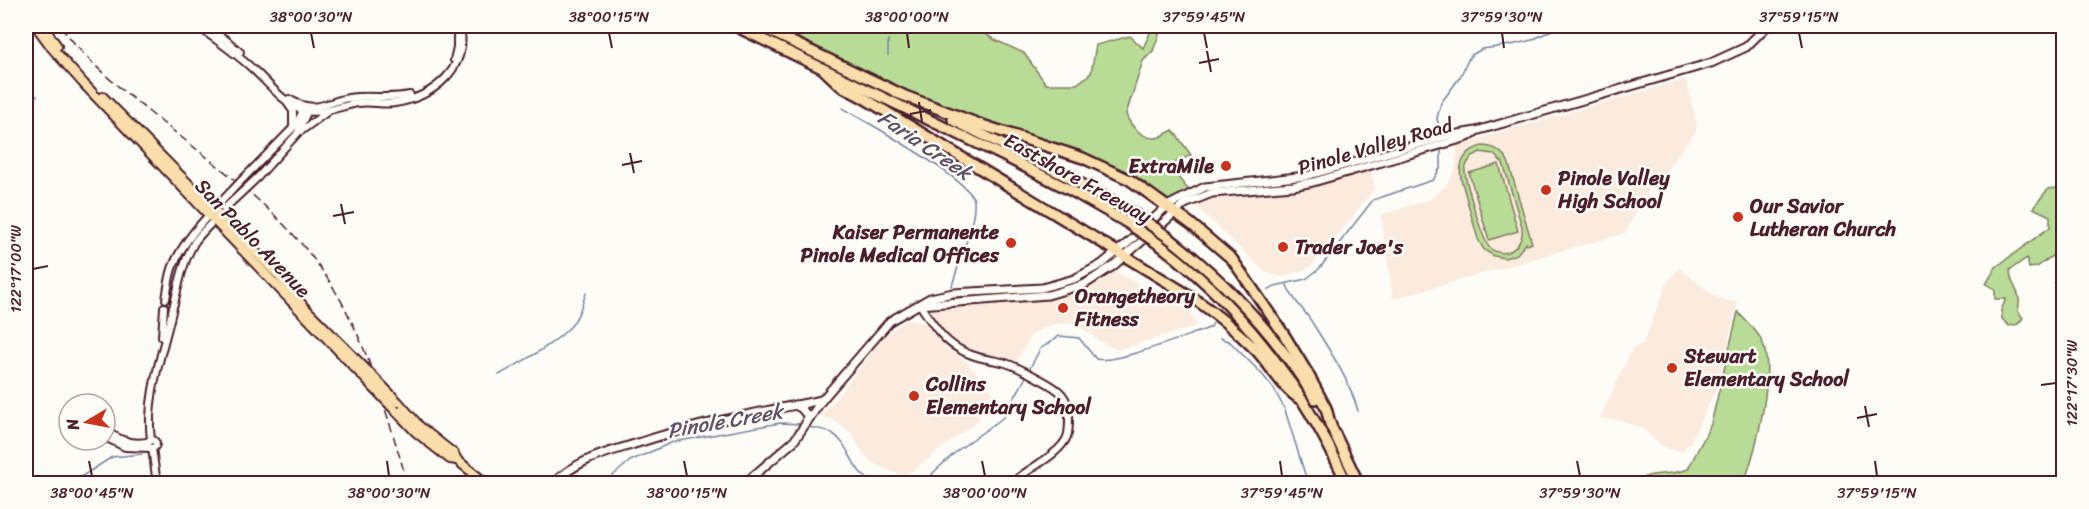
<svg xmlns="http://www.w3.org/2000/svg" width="2089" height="509" font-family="Sriracha,sans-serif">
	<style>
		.built { fill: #fbebdf }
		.green { fill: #b8db96; stroke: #817d60; stroke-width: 1.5; fill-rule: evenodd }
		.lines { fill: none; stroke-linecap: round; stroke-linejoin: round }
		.stream { stroke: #73839f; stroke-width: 1.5 }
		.tertiary-casing { stroke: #4a1f2b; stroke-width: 10 }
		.secondary-casing { stroke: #4a1f2b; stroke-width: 11 }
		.primary-casing { stroke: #4a1f2b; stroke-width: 12 }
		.motorway-casing { stroke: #4a1f2b; stroke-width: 14 }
		.tertiary { stroke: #fdfcf7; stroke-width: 6 }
		.secondary { stroke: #fdfcf7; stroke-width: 7 }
		.primary { stroke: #f9ddab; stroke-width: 8 }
		.motorway { stroke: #f9ddab; stroke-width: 9 }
		.rail { stroke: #4a1f2b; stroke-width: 1.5; stroke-dasharray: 9 4.5; stroke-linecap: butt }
		.tertiary-bridge-casing { stroke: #4a1f2b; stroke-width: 10; stroke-linecap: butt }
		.primary-bridge-casing { stroke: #4a1f2b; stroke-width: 12; stroke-linecap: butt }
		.motorway-bridge-casing { stroke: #4a1f2b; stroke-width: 14; stroke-linecap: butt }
		.tertiary-bridge { stroke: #fdfcf7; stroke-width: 6 }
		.primary-bridge { stroke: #f9ddab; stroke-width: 8 }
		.motorway-bridge { stroke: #f9ddab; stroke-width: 9 }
		.ticks { fill: none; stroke: #4a1f2b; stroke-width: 2 }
		.poi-dot { fill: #c8321e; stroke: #fdfcf7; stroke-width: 2 }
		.labels { text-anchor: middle; stroke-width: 5; stroke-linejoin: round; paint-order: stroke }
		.street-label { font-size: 20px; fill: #4a1f2b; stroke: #fdfcf7 }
		.poi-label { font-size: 20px; font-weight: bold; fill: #4a1f2b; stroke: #fdfcf7; text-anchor: start }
		.water-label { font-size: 21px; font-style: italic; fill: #5f5165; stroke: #fdfcf7 }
		.neatline { fill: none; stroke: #4a1f2b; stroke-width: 2 }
		.ticks-label { font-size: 15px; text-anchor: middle; fill: #4a1f2b }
	</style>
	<rect width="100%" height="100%" fill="#fdfcf7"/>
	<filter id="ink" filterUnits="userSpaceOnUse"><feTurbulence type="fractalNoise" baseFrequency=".0167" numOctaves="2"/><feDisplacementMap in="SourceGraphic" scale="12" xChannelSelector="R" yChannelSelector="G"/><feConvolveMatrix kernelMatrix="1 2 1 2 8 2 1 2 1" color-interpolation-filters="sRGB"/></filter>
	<g filter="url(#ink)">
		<!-- built -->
		<g class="built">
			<polygon points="1686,79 1697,125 1695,133 1643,199 1625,233 1393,299 1381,215 1430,199 1445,187 1455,170 1457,154 1456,145"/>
			<polygon points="1371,170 1375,188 1330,245 1309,268 1282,277 1266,273 1194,204 1215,195 1310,187"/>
			<polygon points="1679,268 1716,297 1738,303 1716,389 1690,443 1681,452 1663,447 1643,429 1620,420 1600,418 1633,347 1643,344 1667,283"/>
			<polygon points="1114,271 1190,311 1197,326 1117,350 1099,341 1075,323 1053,324 1032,334 1015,364 969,353 943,335 927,310 931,306 1081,288"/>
			<polygon points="908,319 927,324 944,346 963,359 988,384 992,393 991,398 982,411 979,420 910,473 900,475 874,464 865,455 849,431 831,419 819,416 833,402 886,334"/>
		</g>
		<!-- green -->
		<g class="green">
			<path d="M759 26H973L995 40 1024 53 1046 84H1077L1091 73 1096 45 1130 36 1143 48 1153 26H1162L1153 51 1143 61 1126 114C1130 127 1146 142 1160 137 1164 135 1169 132 1173 130L1191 155 1169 166 1191 193 1167 206 1130 180 897 93Z"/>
			<path d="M1482 146C1494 146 1502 151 1508 161L1532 243 1527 245 1526 243 1517 254 1505 258 1494 256 1484 250 1478 239 1461 179C1458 162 1466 150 1482 146ZM1480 152 1493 154 1503 163 1522 227C1525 245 1506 261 1490 248 1483 242 1464 178 1465 169 1467 161 1472 156 1480 152Z"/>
			<polygon points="1499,164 1518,231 1489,240 1469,173"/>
			<path d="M2063 183V286L2055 283 2063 279 2055 273 2059 270 2060 261 2052 256 2037 267 2029 268 2027 258 2010 270C2010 289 2023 288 2018 311L2023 318 2018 324 2009 326 2002 319 2001 310 2006 299H1995V289L1986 284 1996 267 2050 227V216L2033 208 2048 189 2057 188Z"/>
			<path d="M1738 312C1745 321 1758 331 1762 341 1776 373 1756 450 1744 483H1634C1649 470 1670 477 1688 469L1711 424Z"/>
		</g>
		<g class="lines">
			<!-- stream -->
			<g class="stream">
				<polyline points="886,26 887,32"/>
				<polyline points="888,55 888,40"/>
				<polyline points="26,95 37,96"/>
				<path d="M842 108C864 120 972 181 974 201 976 222 958 264 952 286"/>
				<polyline points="1440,134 1437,118 1441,103 1460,77 1470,56 1482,49 1511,45 1532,40 1560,26"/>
				<path d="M1287 285C1292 300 1305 310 1313 324 1330 351 1349 379 1358 411"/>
				<polyline points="1268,290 1275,286 1306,279 1319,269 1373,200 1433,180 1441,167 1441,148"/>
				<polyline points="1220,338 1230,342 1261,373 1274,389 1285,410 1308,484"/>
				<path d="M1029 370 1040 349 1059 336 1079 338 1096 359C1114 364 1183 337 1204 330L1211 327 1213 323"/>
				<path d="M499 375C521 362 552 346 570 327 578 318 582 305 586 293"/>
				<path d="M809 427C816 429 825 429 832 433 852 446 849 470 875 484"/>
				<polyline points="70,484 112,457 142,454"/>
				<polyline points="603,484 630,461 673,442 780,423 801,424"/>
				<polyline points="925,484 934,472 958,450 1004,417 1027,375"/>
			</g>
			<!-- tertiary casing -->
			<g class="tertiary-casing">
				<g id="tertiary">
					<path d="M197 26C217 40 237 54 255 71 269 84 282 101 300 109 319 117 339 106 358 103 370 101 383 105 395 103 434 97 469 68 460 26"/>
					<polyline points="205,27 225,39 240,52"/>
					<polyline points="454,60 457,47 457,29"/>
					<path d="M289 99C319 117 329 98 357 97 377 96 389 99 410 95"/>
					<polyline points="288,104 293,111 293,125"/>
					<polyline points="301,131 327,112"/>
					<polyline points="258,177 297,134 309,108"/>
					<polyline points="240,182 291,130 297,123 304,108"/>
					<path d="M166 299C168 288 169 276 173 266 183 242 201 223 219 204"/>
					<path d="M174 304C179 283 183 262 194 243 200 234 209 226 217 217"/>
					<path d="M920 305C931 321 941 339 959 349 972 357 987 359 1002 362 1014 365 1025 371 1036 377 1056 388 1070 393 1069 419 1069 425 1069 432 1067 437 1059 456 1026 469 1011 484"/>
					<polyline points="162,337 164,307"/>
					<path d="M105 430C118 440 133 446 150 441"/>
					<polyline points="105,437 125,447 150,448"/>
					<circle cx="152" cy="444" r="4"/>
					<path d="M151 440C145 397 164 349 173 307"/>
					<polyline points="152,448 157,484"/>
				</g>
			</g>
			<!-- secondary casing -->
			<g class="secondary-casing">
				<g id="secondary">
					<polyline points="920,305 1048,295 1085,284 1113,266 1185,204 1212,193 1293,186 1313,182 1468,137 1475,132"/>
					<polyline points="795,405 801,408 807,415 806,423"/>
					<path d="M552 484C580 458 603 454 638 443 699 423 760 412 822 400"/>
					<polyline points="744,484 794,441 822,400 890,321 930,298 953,293 1042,288 1074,279 1102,264 1130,241 1167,206 1205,187 1306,176 1447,136 1476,131 1711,63 1746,47 1767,26"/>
				</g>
			</g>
			<!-- primary casing -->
			<g class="primary-casing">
				<g id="primary">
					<polyline points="36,26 52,48 84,84 339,351"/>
					<polyline points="43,26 57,46"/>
					<polyline points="103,97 278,275 304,307 344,347"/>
					<polyline points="398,402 420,427 454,454 457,460 487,484"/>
					<polyline points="396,411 416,432 450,459 457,460"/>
				</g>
			</g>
			<!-- motorway casing -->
			<g class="motorway-casing">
				<g id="motorway">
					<polyline points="735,26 1006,157 1072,191 1126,222"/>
					<polyline points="759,26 903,95"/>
					<path d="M824 70 841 86 862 97 1192 297C1215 313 1236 330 1256 350 1271 366 1283 390 1303 401"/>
					<polyline points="897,93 979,124 1083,158 1130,180 1191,224 1232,259 1283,333 1308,374 1326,408 1331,427"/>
					<polyline points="953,120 1076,181 1132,212"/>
					<path d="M1168 237C1226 282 1277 335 1315 399"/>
					<path d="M1160 245C1243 308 1304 388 1347 484"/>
					<polyline points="1330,424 1359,484"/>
				</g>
			</g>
			<!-- tertiary -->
			<use href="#tertiary" class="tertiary"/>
			<!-- secondary -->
			<use href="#secondary" class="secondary"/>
			<!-- primary -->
			<use href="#primary" class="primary"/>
			<!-- motorway -->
			<use href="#motorway" class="motorway"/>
			<!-- rail -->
			<path class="rail" d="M61 26C84 59 116 85 148 111 199 152 256 192 299 241 361 311 381 397 408 484"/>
			<!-- tertiary-bridge casing -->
			<g class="tertiary-bridge-casing">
				<g id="tertiary-bridge">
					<polyline points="219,204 240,182"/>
					<polyline points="224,209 258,177"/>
				</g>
			</g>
			<!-- primary-bridge casing -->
			<g class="primary-bridge-casing">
				<g id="primary-bridge">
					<polyline points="344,347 398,402"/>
					<polyline points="339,351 396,411"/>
				</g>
			</g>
			<!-- motorway-bridge casing -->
			<g class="motorway-bridge-casing">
				<g id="motorway-bridge">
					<polyline points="1132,212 1168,237"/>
					<polyline points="1126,222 1160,245"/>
				</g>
			</g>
			<!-- tertiary-bridge -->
			<use href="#tertiary-bridge" class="tertiary-bridge"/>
			<!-- primary-bridge -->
			<use href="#primary-bridge" class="primary-bridge"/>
			<!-- motorway-bridge -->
			<use href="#motorway-bridge" class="motorway-bridge"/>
		</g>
	</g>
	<!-- ticks -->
	<path class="ticks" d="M311 33 314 48M609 33 612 48M907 33 909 48M1204 33 1207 48M1502 33 1504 48M1799 33 1802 48M1207 51 1211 72M1199 63 1219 59M919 102 922 122M910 114 931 110M630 153 634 173M622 165 642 161M341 204 345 224M333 216 354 212M33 269 48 266M2041 385 2056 383M1865 406 1869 427M1857 418 1877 414M89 461 92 476M387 461 389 476M684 461 687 476M982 461 985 476M1280 461 1282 476M1577 461 1580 476M1875 461 1877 476"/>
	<!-- markers -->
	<g class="poi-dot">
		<circle cx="1226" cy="166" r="6"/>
		<circle cx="1546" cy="190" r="6"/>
		<circle cx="1738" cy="217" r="6"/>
		<circle cx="1011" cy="243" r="6"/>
		<circle cx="1283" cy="247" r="6"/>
		<circle cx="1063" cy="308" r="6"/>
		<circle cx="1672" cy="368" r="6"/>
		<circle cx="914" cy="396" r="6"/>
	</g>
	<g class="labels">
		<!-- street labels -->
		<g class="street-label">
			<text transform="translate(1375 146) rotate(-16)" y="7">Pinole Valley Road</text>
			<text transform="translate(1078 178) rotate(29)" y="7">Eastshore Freeway</text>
			<text transform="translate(253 238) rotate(46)" y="7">San Pablo Avenue</text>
		</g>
		<!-- poi labels -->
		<g class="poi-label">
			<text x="1214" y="173" text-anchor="end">ExtraMile</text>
			<text x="1558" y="185">Pinole Valley<tspan x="1558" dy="23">High School</tspan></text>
			<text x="1750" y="213">Our Savior<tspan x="1750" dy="23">Lutheran Church</tspan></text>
			<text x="999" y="239" text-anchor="end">Kaiser Permanente<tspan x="999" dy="23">Pinole Medical Offices</tspan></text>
			<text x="1295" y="254">Trader Joe's</text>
			<text x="1075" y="303">Orangetheory<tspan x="1075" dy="23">Fitness</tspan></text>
			<text x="1684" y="363">Stewart<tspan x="1684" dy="23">Elementary School</tspan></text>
			<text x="926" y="391">Collins<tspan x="926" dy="23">Elementary School</tspan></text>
		</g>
		<!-- water labels -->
		<g class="water-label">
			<text transform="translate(925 145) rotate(34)" y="7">Faria Creek</text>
			<text transform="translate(725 421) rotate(-10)" y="7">Pinole Creek</text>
		</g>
	</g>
	<!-- margin -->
	<rect width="2089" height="509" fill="none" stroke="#fdfcf7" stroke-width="66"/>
	<!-- north arrow -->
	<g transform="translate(87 422) rotate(260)"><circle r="28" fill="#fdfcf7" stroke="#b5a4a5" stroke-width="1.5"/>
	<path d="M0-4.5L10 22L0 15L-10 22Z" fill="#c8321e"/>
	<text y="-9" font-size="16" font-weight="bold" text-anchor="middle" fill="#4a1f2b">N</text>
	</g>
	<rect x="33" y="33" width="2023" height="443" class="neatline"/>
	<g class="ticks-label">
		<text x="311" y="22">38°00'30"N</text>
		<text x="609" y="22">38°00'15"N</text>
		<text x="907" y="22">38°00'00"N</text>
		<text x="1204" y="22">37°59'45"N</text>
		<text x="1502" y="22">37°59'30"N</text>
		<text x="1799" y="22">37°59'15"N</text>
		<text transform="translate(16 269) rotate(-90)" y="5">122°17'00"W</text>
		<text transform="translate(2072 383) rotate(-90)" y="5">122°17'30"W</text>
		<text x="92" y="498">38°00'45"N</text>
		<text x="389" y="498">38°00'30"N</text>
		<text x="687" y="498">38°00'15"N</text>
		<text x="985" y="498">38°00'00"N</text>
		<text x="1282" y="498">37°59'45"N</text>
		<text x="1580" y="498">37°59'30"N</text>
		<text x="1877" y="498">37°59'15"N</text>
	</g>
</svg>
